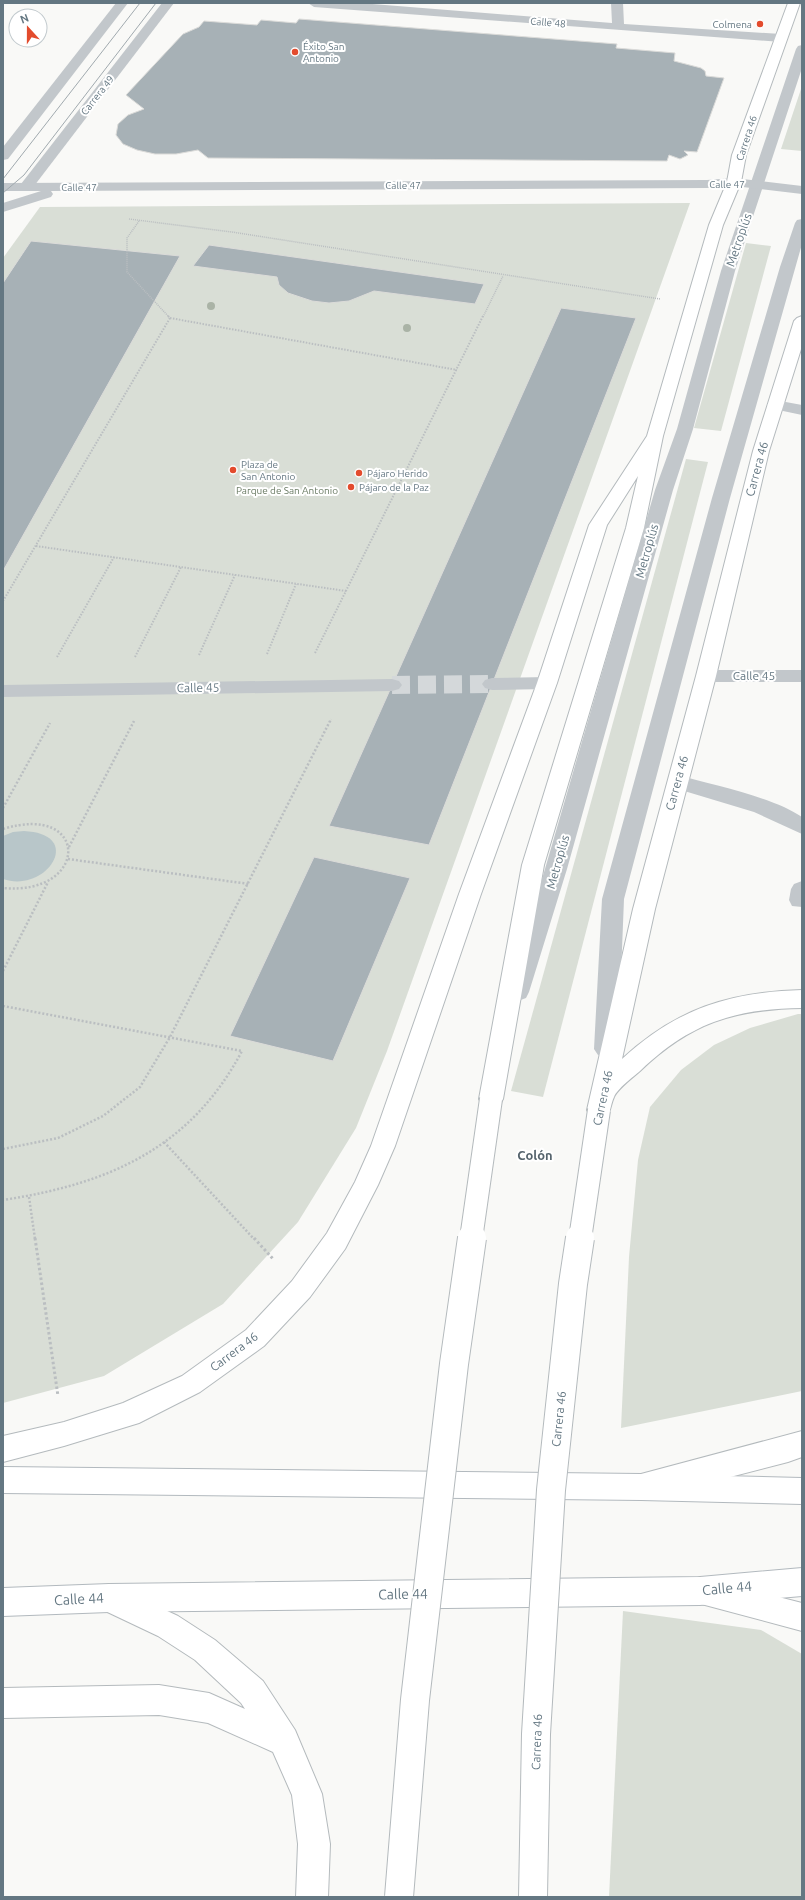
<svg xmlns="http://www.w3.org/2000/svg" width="805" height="1900" font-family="Ubuntu,sans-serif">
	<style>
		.green { fill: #d9ded6 }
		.water { fill: #b8c6c9 }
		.building { fill: #a7b1b6; stroke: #dbdbd9 }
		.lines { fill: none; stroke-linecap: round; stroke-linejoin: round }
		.tertiary-tunnel { stroke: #d4d8da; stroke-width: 18; stroke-dasharray: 18 8; stroke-linecap: butt }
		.secondary-casing { stroke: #b2b9be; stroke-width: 2 }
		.primary-casing { stroke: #b4babd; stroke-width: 2 }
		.path-far3 { stroke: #babec1; stroke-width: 1.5; stroke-dasharray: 1 1; stroke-linecap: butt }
		.path-far2 { stroke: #babec1; stroke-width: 2; stroke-dasharray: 1.5 1.5; stroke-linecap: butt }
		.path-far1 { stroke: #babec1; stroke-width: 2.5; stroke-dasharray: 2 2; stroke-linecap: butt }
		.path { stroke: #babec1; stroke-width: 3; stroke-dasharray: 2.5 2.5; stroke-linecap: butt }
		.service { fill: #c2c7cb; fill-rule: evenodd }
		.pedestrian { fill: #c2c7cb; fill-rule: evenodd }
		.minor { fill: #c2c7cb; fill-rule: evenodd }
		.tertiary { fill: #c2c7cb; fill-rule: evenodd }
		.secondary { fill: #fff; fill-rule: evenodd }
		.primary { fill: #fff; fill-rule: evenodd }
		.tram { stroke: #a1aaaf; stroke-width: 1 }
		.primary-bridge-far1-casing { stroke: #b4babd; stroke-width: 24; stroke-linecap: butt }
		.primary-bridge-casing { stroke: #b4babd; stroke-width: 30; stroke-linecap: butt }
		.primary-bridge-far1 { stroke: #fff; stroke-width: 22 }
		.primary-bridge { stroke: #fff; stroke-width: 28 }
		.tree { fill: #aab3a6 }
		.poi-dot { fill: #e34b2d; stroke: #fff; stroke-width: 1.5 }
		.labels { text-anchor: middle; stroke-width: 4; stroke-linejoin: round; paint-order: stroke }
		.far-street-label { font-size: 10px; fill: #647782; stroke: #fff }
		.far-poi-label { font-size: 10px; fill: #647782; stroke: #fff; text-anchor: start }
		.far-park-label { font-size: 10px; fill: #697a63; stroke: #fff }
		.street-label { font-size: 12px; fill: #647782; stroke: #fff }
		.neighbourhood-label { font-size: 13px; font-weight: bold; fill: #56646d; stroke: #fff }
		.near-street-label { font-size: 14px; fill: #647782; stroke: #fff }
	</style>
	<rect width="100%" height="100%" fill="#f9f9f7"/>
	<!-- green -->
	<g class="green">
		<polygon points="802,86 802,151 781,149"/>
		<polygon points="690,203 387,1051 356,1128 298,1222 223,1304 104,1376 3,1403 3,258 40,207"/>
		<polygon points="746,243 771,246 721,431 694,428"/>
		<polygon points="686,459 708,462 543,1097 511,1091"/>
		<polygon points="798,1014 802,1014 802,1391 621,1428 629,1257 638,1160 650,1107 681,1070 714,1045 750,1028"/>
		<polygon points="623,1611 761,1630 802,1654 802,1897 609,1897"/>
	</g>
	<!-- water -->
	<path class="water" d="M24 831C86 834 46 894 3 879V836L13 832Z"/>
	<!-- building -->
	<g class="building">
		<polygon points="299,19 617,44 616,48 675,53 674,61 701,68 705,71 706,76 724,78 697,152 684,151 688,155 680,159 669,155 667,161 208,158 198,150 176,154 155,154 137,150 123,144 116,135 118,124 128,115 144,109 126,95 183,34 199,27 204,21 257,25 261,20 296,23"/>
		<polygon points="31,241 180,256 3,571 3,283"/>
		<polygon points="209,245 484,284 475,304 374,291 349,301 329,303 312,301 288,293 279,285 277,277 193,266"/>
		<polygon points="561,308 636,318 429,845 329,826"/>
		<polygon points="314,857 410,878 333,1061 230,1036"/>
	</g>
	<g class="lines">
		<!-- tertiary-tunnel -->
		<polyline class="tertiary-tunnel" points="392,685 492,684"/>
		<!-- secondary casing -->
		<g class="secondary-casing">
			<g id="secondary">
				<polygon points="3,1467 641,1474 802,1478 802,1504 641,1500 3,1493"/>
				<polygon points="802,1568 802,1596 700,1605 109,1612 3,1616 3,1588 109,1584 700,1577"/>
			</g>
		</g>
		<!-- primary casing -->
		<g class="primary-casing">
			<g id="primary">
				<polygon points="788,3 800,3 746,155 741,182 723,225 663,436 644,528 544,865 503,1099 499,1106 491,1108 483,1106 479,1099 522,865 626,528 638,476 607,525 557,683 481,894 395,1146 378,1185 345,1249 310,1297 264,1346 200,1392 139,1423 64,1446 3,1462 3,1436 64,1422 123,1403 182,1376 246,1330 292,1281 327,1233 355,1182 371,1146 459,894 537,683 589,525 647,436 709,225 727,182 732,155"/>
				<path d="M802 316V346L769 451 716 676 655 909 622 1059C676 1009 729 992 802 990V1008C734 1009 690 1023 640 1071 633 1077 617 1089 614 1097 611 1103 611 1110 607 1117L599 1119 591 1117 587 1110 633 909 696 676 753 451 794 321 797 318Z"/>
				<polygon points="802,1431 802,1457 788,1462 641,1500 631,1496 627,1487 631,1478 641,1474"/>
				<polygon points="700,1577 802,1603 802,1631 690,1601 686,1591 690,1581"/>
				<polygon points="109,1584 178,1616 215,1640 263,1681 295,1730 322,1794 330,1844 328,1897 296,1897 298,1844 292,1795 273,1752 208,1723 159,1715 3,1718 3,1688 159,1685 209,1693 245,1709 241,1703 195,1660 158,1636 99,1608 95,1598 99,1588"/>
			</g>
		</g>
		<!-- path-far3 -->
		<g class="path-far3">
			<polyline points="129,219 232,232 660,299"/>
			<polyline points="139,221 127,238 127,272 169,317"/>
			<polyline points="483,317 503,276"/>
		</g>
		<!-- path-far2 -->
		<g class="path-far2">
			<polyline points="170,318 457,370"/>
			<polyline points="36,546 346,591"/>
			<polyline points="3,601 170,318 168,316"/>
			<polyline points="315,653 483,316"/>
			<polyline points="267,654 296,584"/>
			<polyline points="199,655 235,575"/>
			<polyline points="57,657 114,557"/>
			<polyline points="135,657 181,567"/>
			<polyline points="330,722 331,719"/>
		</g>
		<!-- path-far1 -->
		<g class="path-far1">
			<polyline points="3,808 50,723"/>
			<path d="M3 829C90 802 90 896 3 888"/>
			<polyline points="69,847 134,721"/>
			<polyline points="68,859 249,884"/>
			<polyline points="3,971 48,882"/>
			<path d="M3 1006 242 1051C190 1149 108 1184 3 1200"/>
			<polyline points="164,1142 254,1239"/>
			<polyline points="3,1149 58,1138 103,1116 140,1087 170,1037 330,721"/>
			<polyline points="29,1197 35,1239"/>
		</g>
		<!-- path -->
		<g class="path">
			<polyline points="35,1238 58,1396"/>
			<polyline points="254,1238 274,1260"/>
		</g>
		<!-- service -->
		<g class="service">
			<polygon points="802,45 802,68 735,271 693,429 673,490 567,869 529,992 526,998 518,1001 510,998 507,992 545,869 655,490 677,429 721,271 796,49 798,46"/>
			<polygon points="802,219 802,244 730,498 624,899 618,1049 614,1055 606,1058 598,1055 594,1049 602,899 712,498 780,267 795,223 797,220"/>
			<path d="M678 775C713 785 773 797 802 817V834L754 812 671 787 668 782 671 777Z"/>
			<polygon points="802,881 802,907 792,906 789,900 791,889 794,884"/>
		</g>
		<!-- pedestrian -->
		<g class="pedestrian">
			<polygon points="116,3 128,3 8,159 3,160 3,147"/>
			<polygon points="162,3 174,3 31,190 21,190 19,187 21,184"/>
		</g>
		<!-- minor -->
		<polygon class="minor" points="308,3 360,3 612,23 611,3 623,3 624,24 781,34 787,38 781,42 314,7"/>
		<!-- tertiary -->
		<g class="tertiary">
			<polygon points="734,178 802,186 802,194 734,186 707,188 51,191 53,194 51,197 3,212 3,203 41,191 3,191 3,183 707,180"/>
			<polygon points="775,400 802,405 802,415 769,408 767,405 769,402"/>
			<polygon points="706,670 802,670 802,682 706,682 699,680 696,676 699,672"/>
			<polygon points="547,677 554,679 557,683 554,687 547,689 492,690 485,688 482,684 485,680 492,678"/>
			<polygon points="392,679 399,681 402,685 399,689 392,691 3,697 3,685"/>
		</g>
		<!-- secondary -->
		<use href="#secondary" class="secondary"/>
		<!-- primary -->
		<use href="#primary" class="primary"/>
		<!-- tram -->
		<g class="tram">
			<polyline points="3,179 140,3"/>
			<polyline points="3,193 24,175 156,3"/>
		</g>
		<!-- primary-bridge-far1 casing -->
		<g class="primary-bridge-far1-casing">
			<g id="primary-bridge-far1">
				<polyline points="471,1239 491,1099"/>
				<polyline points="580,1239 599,1110"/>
			</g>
		</g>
		<!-- primary-bridge casing -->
		<g class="primary-bridge-casing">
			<g id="primary-bridge">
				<polyline points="399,1897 415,1700 454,1364 472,1238"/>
				<polyline points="533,1897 536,1734 551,1490 573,1284 580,1238"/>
			</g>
		</g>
		<!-- primary-bridge-far1 -->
		<use href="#primary-bridge-far1" class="primary-bridge-far1"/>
		<!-- primary-bridge -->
		<use href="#primary-bridge" class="primary-bridge"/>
	</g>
	<!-- trees -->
	<g class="tree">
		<circle cx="211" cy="306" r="4"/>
		<circle cx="407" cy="328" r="4"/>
	</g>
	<!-- markers -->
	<g class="poi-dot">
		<circle cx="760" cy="24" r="4"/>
		<circle cx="295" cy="52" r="4"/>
		<circle cx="233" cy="470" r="4"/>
		<circle cx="359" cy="473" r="4"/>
		<circle cx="351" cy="487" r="4"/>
	</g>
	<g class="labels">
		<!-- far-street labels -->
		<g class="far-street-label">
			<text transform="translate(548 22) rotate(5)" y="4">Calle 48</text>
			<text transform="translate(97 95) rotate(-52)" y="4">Carrera 49</text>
			<text transform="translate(746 138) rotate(-72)" y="4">Carrera 46</text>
			<text x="727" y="188">Calle 47</text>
			<text x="403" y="189">Calle 47</text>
			<text x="79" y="191">Calle 47</text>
		</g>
		<!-- far-poi labels -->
		<g class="far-poi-label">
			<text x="752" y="28" text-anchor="end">Colmena</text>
			<text x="303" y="50">Éxito San<tspan x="303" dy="12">Antonio</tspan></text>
			<text x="241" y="468">Plaza de<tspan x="241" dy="12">San Antonio</tspan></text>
			<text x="367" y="477">Pájaro Herido</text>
			<text x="359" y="491">Pájaro de la Paz</text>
		</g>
		<!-- far-park labels -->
		<g class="far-park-label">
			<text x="287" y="494">Parque de San Antonio</text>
		</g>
		<!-- street labels -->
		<g class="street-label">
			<text transform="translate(739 240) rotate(-71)" y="4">Metroplús</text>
			<text transform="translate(757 469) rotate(-75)" y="4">Carrera 46</text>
			<text transform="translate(647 551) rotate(-74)" y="4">Metroplús</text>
			<text x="754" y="680">Calle 45</text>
			<text transform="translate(198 688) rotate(-1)" y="4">Calle 45</text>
			<text transform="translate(677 783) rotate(-75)" y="4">Carrera 46</text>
			<text transform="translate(558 862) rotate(-74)" y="4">Metroplús</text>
			<text transform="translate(603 1098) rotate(-78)" y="4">Carrera 46</text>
			<text transform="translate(234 1352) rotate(-37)" y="4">Carrera 46</text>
			<text transform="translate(559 1419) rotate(-84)" y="4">Carrera 46</text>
			<text transform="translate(537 1742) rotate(-88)" y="4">Carrera 46</text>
		</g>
		<!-- neighbourhood labels -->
		<g class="neighbourhood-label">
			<text x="535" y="1160">Colón</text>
		</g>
		<!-- near-street labels -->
		<g class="near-street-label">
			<text transform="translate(727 1588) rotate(-5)" y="5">Calle 44</text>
			<text transform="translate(403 1594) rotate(-1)" y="5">Calle 44</text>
			<text transform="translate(79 1599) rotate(-3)" y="5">Calle 44</text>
		</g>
	</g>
	<!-- border -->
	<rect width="805" height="1900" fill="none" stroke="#647782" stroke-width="8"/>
	<!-- north arrow -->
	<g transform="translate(28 28) rotate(339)"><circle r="19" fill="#ffffff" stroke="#c1c9cd"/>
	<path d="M0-3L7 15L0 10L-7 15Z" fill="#e34b2d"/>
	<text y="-6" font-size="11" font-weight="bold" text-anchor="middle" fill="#647782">N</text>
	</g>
</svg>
